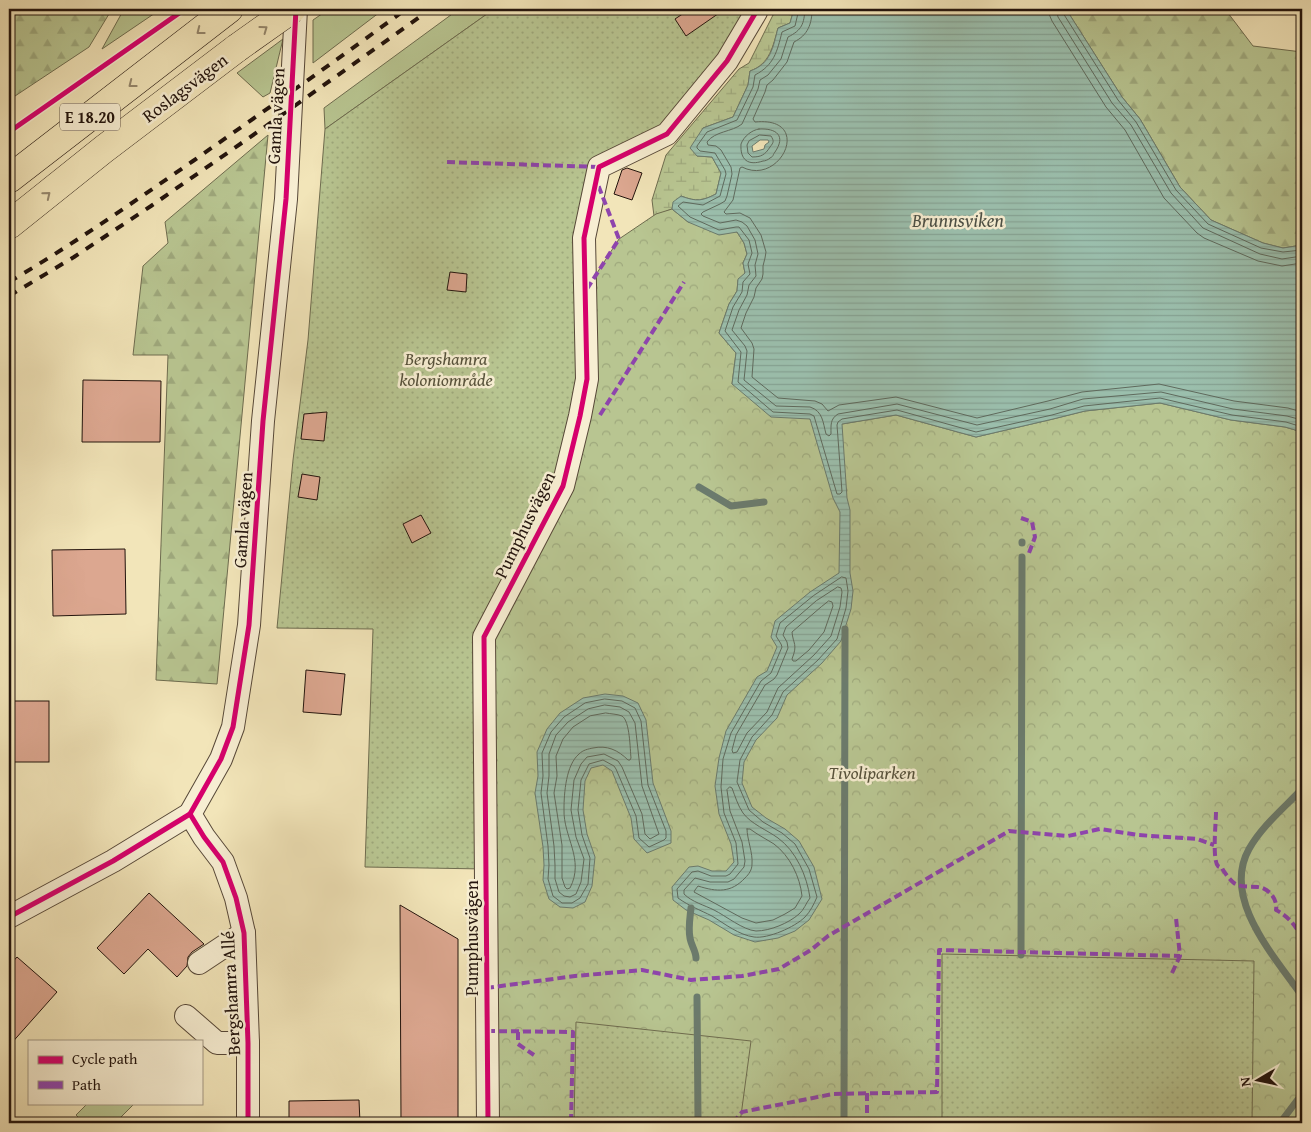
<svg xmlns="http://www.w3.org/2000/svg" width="1311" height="1132" font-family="'Gentium Book Plus',serif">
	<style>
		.grass { fill: #b8c591; stroke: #6e6c4f }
		.forest { fill: url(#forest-firs); stroke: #6e6c4f }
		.wetland { fill: url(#wetland-marsh); stroke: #6e6c4f }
		.park { fill: url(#park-crowns); stroke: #6e6c4f }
		.garden { fill: url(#garden-dots); stroke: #6e6c4f }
		.water { fill: url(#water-rules); stroke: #6b7b6d; fill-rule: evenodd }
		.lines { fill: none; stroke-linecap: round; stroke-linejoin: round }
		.shore { stroke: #5f6a5d; stroke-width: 1 }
		.stream { stroke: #6b7b6d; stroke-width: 7 }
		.building { fill: #dca790; stroke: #23140d }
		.minor-casing { stroke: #574838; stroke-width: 24 }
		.major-casing { stroke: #23140d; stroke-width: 29 }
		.minor { stroke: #f7eed2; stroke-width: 22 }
		.major { stroke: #f2e5b9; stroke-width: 28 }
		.rail { stroke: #23140d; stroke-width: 4; stroke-dasharray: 9 9; stroke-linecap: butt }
		.major-bridge-casing { stroke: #23140d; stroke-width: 29; stroke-linecap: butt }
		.major-bridge { stroke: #f2e5b9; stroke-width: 28 }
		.quiet { stroke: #8e44ad; stroke-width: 4; stroke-dasharray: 8 4; stroke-linecap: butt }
		.cycleway-casing { stroke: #f7eed2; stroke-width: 8 }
		.cycleway { stroke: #d6006c; stroke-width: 5 }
		.oneway { stroke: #95876c }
		.labels { text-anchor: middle; stroke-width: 5; stroke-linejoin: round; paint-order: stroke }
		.shield { fill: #f7eed2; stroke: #635548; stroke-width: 1 }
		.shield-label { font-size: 16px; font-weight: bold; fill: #23140d }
		.street-label { font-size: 18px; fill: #23140d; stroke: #f7eed2 }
		.park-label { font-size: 18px; font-style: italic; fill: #57523b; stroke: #f7eed2 }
		.water-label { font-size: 19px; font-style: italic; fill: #4d5045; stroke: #f7eed2 }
	</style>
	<defs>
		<pattern id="forest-firs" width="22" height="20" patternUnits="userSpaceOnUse" patternTransform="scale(1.25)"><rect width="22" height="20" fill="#b8c591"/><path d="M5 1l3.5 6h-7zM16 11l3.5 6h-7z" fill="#9ea87c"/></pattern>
		<pattern id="wetland-marsh" width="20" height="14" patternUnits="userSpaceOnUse" patternTransform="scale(1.25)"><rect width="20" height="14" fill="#b8c591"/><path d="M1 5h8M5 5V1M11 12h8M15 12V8" fill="none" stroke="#9ea87c"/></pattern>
		<pattern id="park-crowns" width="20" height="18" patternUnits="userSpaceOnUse" patternTransform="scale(1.25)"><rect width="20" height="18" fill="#b8c591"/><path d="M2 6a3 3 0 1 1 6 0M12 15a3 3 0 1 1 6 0" fill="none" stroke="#9ea87c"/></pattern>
		<pattern id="garden-dots" width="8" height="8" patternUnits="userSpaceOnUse" patternTransform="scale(1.25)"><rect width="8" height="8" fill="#b8c591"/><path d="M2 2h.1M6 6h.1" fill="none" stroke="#9ea87c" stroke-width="1.8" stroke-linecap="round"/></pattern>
		<pattern id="water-rules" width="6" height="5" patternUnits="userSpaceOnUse" patternTransform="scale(1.25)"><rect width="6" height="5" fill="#9bbfad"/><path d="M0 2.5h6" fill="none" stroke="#85a394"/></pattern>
	</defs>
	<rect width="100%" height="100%" fill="#f2e5b9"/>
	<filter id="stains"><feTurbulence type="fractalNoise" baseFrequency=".004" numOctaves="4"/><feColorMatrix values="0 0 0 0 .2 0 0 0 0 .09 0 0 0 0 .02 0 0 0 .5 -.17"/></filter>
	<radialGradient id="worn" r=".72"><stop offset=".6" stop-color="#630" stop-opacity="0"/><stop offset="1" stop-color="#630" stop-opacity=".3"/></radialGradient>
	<!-- grass -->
	<g class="grass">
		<polygon points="124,9 161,9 102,49"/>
		<polygon points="329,9 384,9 313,63 313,20"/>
		<polygon points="459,9 494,9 325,129 324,108"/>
		<polygon points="283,39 270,93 263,97 237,73"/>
		<polygon points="88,1103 135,1103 115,1123 84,1123 76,1115"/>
	</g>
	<!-- forest -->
	<g class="forest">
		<polygon points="9,9 112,9 89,47 9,100"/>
		<polygon points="1066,9 1225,9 1253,46 1302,52 1302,245 1283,248 1263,243 1211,220 1180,187 1140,119 1122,97"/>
		<polygon points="268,135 217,684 156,680 168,355 133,355 143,266 168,243 165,222"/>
	</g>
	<!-- wetland -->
	<path class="wetland" d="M776 9H794L790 23 778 28C773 46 770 64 750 71L748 85 733 117 703 128 697 156 712 157 721 173 716 194C702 201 697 202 681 196L672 209 654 216 652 200 666 155 739 69 749 63Z"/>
	<!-- park -->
	<polygon class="park" points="455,132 586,290 619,239 656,214 672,209 688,222 737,232 744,243 747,254 743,263 745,273 738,280 737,291 729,304 719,333 736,353 732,384 810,419 842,424 896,415 976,437 1053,419 1085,411 1160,403 1231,420 1285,427 1302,432 1302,1123 488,1123"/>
	<!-- garden -->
	<g class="garden">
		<polygon points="494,9 757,9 667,134 599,167 587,379 563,486 484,637 485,869 365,867 373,629 277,628 293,460 308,340 325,129"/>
		<polygon points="942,954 1254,961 1252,1123 942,1123"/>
		<polygon points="576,1022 751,1041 740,1123 574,1123"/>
	</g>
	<!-- water -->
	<g class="water">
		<path d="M794 9H1066L1122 97 1140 119 1180 187 1211 220 1263 243 1283 248 1302 245V432L1285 427 1231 420 1160 403 1085 411 1053 419 976 437 896 415 842 424 847 498 850 510V573L853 591 851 609 841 641 822 663 787 695 777 718 756 740 744 762 742 783 752 807 766 818 785 829 799 841 814 867 822 899 809 920 795 931 778 938 755 942 734 935 709 920 686 910 673 900 672 887 689 867 698 866 712 871H726L734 862 731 844 719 814 715 786 719 758 726 731 757 677 767 671 777 647 771 637 775 621 810 592 839 573 840 512 833 498 810 419 771 417 732 384 736 353 719 333 729 304 737 291 738 279 745 273 743 263 747 254 744 243 737 232 719 235 688 222 672 209 673 202 681 196C697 202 702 201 716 194L721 173 712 157 697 156 690 148 703 128 733 117 748 85 750 71C771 64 773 47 778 28L790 23ZM760 140H768L769 142 765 145 764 149 753 152 752 146Z"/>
		<polygon points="605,694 623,696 638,703 646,720 653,783 671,831 671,843 647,853 634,839 631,818 612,771 603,765 591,768 585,781 583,810 587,834 595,857 592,886 585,902 573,908 560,907 549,899 543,880 544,865 543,847 535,793 538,776 537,752 547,729 560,713 583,698"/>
	</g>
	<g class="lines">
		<!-- shore -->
		<g class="shore">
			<path d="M799 9 795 26 782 32C777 52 774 65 755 75L753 87 737 120 707 132 697 146V148L700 151 715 153 725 170 726 174 720 196 703 205 683 202 678 206 690 217 719 230 736 227H739L749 240 752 253 748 264 750 274 743 282 742 292 733 307 725 331 741 352 738 382 773 412 810 414 814 416 837 494H840L842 492 837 425 838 422 842 419 897 410 976 432 1052 415 1084 406 1160 398 1232 415 1286 422 1302 427"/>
			<path d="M805 9C804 24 802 30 788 37L781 59 768 75 760 80 758 89 742 124C732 132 715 131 707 142L708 145 716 146 721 150 731 167 732 174 727 196 725 201 720 204 703 212 701 214 703 216 720 223 736 220 742 222 747 226 755 240 758 254 755 265 756 276 749 285 747 295 739 310 732 330 745 346 747 351 744 380 776 406 810 407C823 411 823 423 826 434L829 436 831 434C831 425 830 419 838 414L897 404 977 425 1050 409 1083 399 1161 392 1233 409 1287 416 1302 420"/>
			<path d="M812 9C812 24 808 35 794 42L787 62 773 80 767 85 765 92 753 119 755 122C814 116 781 187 742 167L740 168 733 200 724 212 726 214 740 213 750 218 761 235 766 252 765 258 763 266V274L762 279 756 288 754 297 746 313 741 328 752 343 754 349 752 377 778 398 815 401 822 404 828 411 839 405 896 397 977 418 1048 401 1082 392 1159 384 1234 401 1288 408 1302 412"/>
			<polyline points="1048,9 1049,14 1052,21 1106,107 1125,130 1164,198 1197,233 1204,238 1258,261 1282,266 1302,263"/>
			<polyline points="1056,9 1058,17 1112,103 1131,125 1171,193 1203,228 1260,254 1282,259 1302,256"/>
			<polyline points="1062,9 1063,13 1118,100 1136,122 1176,190 1208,224 1261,248 1283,252 1302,250"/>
			<path d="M759 129C777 128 786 136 775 152 772 156 774 156 770 158 768 160 765 161 763 161 748 166 740 160 741 144 744 136 752 130 759 129Z"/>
			<path d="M760 135 771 136C774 141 774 142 770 147 765 155 761 157 752 157L748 153 747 145 749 141Z"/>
			<path d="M842 577 846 578 848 591 846 608 837 639 818 660 783 692 772 715 752 737 740 760 737 782 749 810 763 822 782 833 795 844 809 869 817 897C814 904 810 912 805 917 795 927 768 939 754 937 739 935 725 924 712 916 700 910 689 906 678 898L677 889 692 872 698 871 711 876H726L730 874 738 864 736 843 724 813 721 787 723 759 731 733 761 681 771 673 782 647 781 644 776 636 780 623 813 596Z"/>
			<polygon points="838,587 841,588 842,592 840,607 831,636 814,655 778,688 767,712 747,733 737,752 733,753 732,750 736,735 765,685 774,679 777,675 788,648 787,642 783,635 786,627 816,601"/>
			<path d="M829 601 832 602 833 606 824 632 809 650 796 661H793L792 659C798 644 793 644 792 632L821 607Z"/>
			<polygon points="605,699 622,701 635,708 641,721 648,785 666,831 666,838 664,840 649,847 639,838 636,816 616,769 614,766 603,760 589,764 581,780 578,810 582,835 590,858 588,884 580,898 572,903 562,903 553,896 548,879 549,865 548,846 541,793 543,776 542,753 551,732 564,717 585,703"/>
			<polygon points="605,705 620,707 629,712 635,723 642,786 659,834 650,839 645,834 642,814 622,767 618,761 604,754 587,757 581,764 574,780 571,810 576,837 584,859 581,882 576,894 570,897 564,896 559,892 555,879 555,865 554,846 547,793 549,776 549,754 556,735 568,722 588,709"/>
			<path d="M606 713C611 714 617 714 622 716 630 721 630 749 631 758L630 760H628C618 750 607 745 593 748 588 749 583 750 579 754 566 765 564 793 564 809 563 837 585 859 570 888L567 889 565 887 562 878V845L554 793 557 776 556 756 563 739 573 727 590 716Z"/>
			<path d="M730 787 732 788C735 796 738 806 743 813 751 824 767 830 778 838 796 851 807 876 810 898 806 903 804 910 799 914 789 923 770 931 756 931 743 930 726 916 714 910 704 905 692 902 684 894V890L695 878 710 882H728L734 879 744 867 745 861 742 842 730 811 727 790Z"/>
			<path d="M747 829H750C758 835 766 839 774 844 790 856 800 877 802 896L795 908 785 914 773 920 756 923 742 918 694 892 695 890 698 886C717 892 731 893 745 878 749 874 752 870 752 864 753 853 747 839 747 829Z"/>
		</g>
		<!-- stream -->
		<g class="stream">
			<polyline points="699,487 731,506 764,502"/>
			<polyline points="1022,543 1022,542"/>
			<path d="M1302 789C1284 808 1262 826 1249 849 1221 899 1275 957 1302 996"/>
			<path d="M691 908C690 918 688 928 690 938 691 945 696 951 696 958"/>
			<polyline points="1021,955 1022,557"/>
			<polyline points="697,997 698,1120"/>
			<polyline points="844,1123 845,629"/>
			<polyline points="1280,1123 1302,1094"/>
		</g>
	</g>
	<!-- building -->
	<g class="building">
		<polygon points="690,9 725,9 686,36 675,19"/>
		<polygon points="627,168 642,173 632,200 614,194 622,170"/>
		<polygon points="450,272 467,274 466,292 447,290"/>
		<polygon points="83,380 161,381 160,442 82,442"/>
		<polygon points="327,412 324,441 301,439 304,414"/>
		<polygon points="302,474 320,477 317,500 298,497"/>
		<polygon points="421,515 431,533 412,543 403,524"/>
		<polygon points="125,549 126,614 53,616 52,550"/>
		<polygon points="306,670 345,674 341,715 303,712"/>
		<rect x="9" y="701" width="40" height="61"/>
		<polygon points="149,893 204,944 192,952 188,957 187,966 177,977 148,949 124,974 97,948"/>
		<polygon points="400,905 458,939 458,1123 401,1123"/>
		<polygon points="17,957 57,992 9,1046 9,966"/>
		<polygon points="359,1100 360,1123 289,1123 289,1101"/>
	</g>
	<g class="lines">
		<!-- minor casing -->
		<g class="minor-casing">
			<g id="minor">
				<polyline points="190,814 204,837 223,862 236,898 244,933 248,1043 248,1123"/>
				<polyline points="9,917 113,861 190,814 221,759 233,727 249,625 263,421 286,199 296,9"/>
				<polyline points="199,963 244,933"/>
				<polyline points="186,1016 217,1043 248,1043"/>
				<polyline points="488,1123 484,637 563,486 580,416 587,379 584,238 599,167 667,134 727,61 756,12 757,9"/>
			</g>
		</g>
		<!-- major casing -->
		<g class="major-casing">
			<g id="major">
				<polyline points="9,179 229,9"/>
				<polyline points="9,225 104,149 237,48"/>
			</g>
		</g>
		<!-- minor -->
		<use href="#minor" class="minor"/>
		<!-- major -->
		<use href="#major" class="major"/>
		<!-- rail -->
		<g class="rail">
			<path d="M9 282C72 245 132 203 193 161 264 111 336 61 406 9"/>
			<polyline points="9,296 74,257 151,206 269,124 431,9"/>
		</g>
		<!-- major-bridge casing -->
		<g class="major-bridge-casing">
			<polyline id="major-bridge" points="237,48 292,9"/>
		</g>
		<!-- major-bridge -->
		<use href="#major-bridge" class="major-bridge"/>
		<!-- quiet -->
		<g class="quiet">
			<polyline points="447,162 599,167"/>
			<polyline points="587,289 619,239 597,182"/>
			<polyline points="600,415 684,282"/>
			<polyline points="1021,518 1032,522 1035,537 1029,553"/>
			<path d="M1216 812C1216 822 1212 860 1218 866 1219 867 1220 867 1222 868 1223 871 1231 881 1234 883 1241 888 1250 886 1258 887 1269 888 1278 900 1276 910 1288 916 1296 926 1302 938"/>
			<polyline points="1172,973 1180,956 1176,918"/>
			<polyline points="486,988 575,976 642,970 691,980 742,976 779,969 811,950 828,936 1009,831 1068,836 1100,829 1138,835 1197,839 1214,845"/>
			<polyline points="487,1031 573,1032 571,1123"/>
			<polyline points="518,1032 518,1044 534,1055"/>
			<polyline points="867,1093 867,1123"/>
			<polyline points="733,1123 742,1112 833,1094 937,1092 939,950 1180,956"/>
		</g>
		<!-- cycleway casing -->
		<g class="cycleway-casing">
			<g id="cycleway">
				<polyline points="9,132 185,9"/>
				<polyline points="190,814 204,837 223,862 236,898 244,933 248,1043 248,1123"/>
				<polyline points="9,917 113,861 190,814 221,759 233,727 249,625 263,421 286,199 296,9"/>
				<polyline points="488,1123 484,637 563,486 580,416 587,379 584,238 599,167 667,134 727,61 756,12 757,9"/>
			</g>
		</g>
		<!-- cycleway -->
		<use href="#cycleway" class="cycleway"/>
	</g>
	<!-- one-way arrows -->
	<defs><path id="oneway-chevron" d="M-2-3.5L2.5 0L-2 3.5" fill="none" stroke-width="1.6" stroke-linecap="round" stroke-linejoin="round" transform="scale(1.25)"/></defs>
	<g class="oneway">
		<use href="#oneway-chevron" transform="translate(264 29) rotate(-36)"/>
		<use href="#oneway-chevron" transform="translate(200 31) rotate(142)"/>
		<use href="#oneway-chevron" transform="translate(132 84) rotate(142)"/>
		<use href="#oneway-chevron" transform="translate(47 195) rotate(-39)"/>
	</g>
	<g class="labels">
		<!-- shield labels -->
		<rect class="shield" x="60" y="103.5" width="60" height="27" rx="4"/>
		<g class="shield-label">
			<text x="90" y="123">E 18.20</text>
		</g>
		<!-- street labels -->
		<g class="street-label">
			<text transform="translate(185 88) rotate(-37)" y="6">Roslagsvägen</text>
			<text transform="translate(276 116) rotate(-87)" y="6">Gamla vägen</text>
			<text transform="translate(243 520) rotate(-86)" y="6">Gamla vägen</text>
			<text transform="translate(525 525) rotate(-64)" y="6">Pumphusvägen</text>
			<text transform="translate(472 938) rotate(-90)" y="6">Pumphusvägen</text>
			<text transform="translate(231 993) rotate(-93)" y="6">Bergshamra Allé</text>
		</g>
		<!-- park labels -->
		<g class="park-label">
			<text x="446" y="365">Bergshamra<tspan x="446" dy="21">koloniområde</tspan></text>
			<text x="872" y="779">Tivoliparken</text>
		</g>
		<!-- water labels -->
		<g class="water-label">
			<text x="958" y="227">Brunnsviken</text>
		</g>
	</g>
	<!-- margin -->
	<rect width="1311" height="1132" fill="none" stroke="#f2e5b9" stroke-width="30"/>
	<rect x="10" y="10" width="1291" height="1112" fill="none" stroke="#23140d" stroke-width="2.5"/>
	<rect x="15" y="15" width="1281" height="1102" fill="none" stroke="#23140d"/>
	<!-- legend -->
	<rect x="28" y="1040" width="175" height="65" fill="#f7eed2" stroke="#a29783"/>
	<rect x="38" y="1056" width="25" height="8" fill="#d6006c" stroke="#a29783"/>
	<text x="72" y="1064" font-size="15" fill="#23140d">Cycle path</text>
	<rect x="38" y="1081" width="25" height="8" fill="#8e44ad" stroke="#a29783"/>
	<text x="72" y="1090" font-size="15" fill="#23140d">Path</text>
	<!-- north arrow -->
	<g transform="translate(1258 1080) rotate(261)" stroke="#f7eed2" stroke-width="4" paint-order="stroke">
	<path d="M0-4L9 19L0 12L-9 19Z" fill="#23140d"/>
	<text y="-8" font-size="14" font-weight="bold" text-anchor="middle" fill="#23140d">N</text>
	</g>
	<rect width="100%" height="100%" filter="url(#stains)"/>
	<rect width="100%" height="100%" fill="url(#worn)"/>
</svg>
